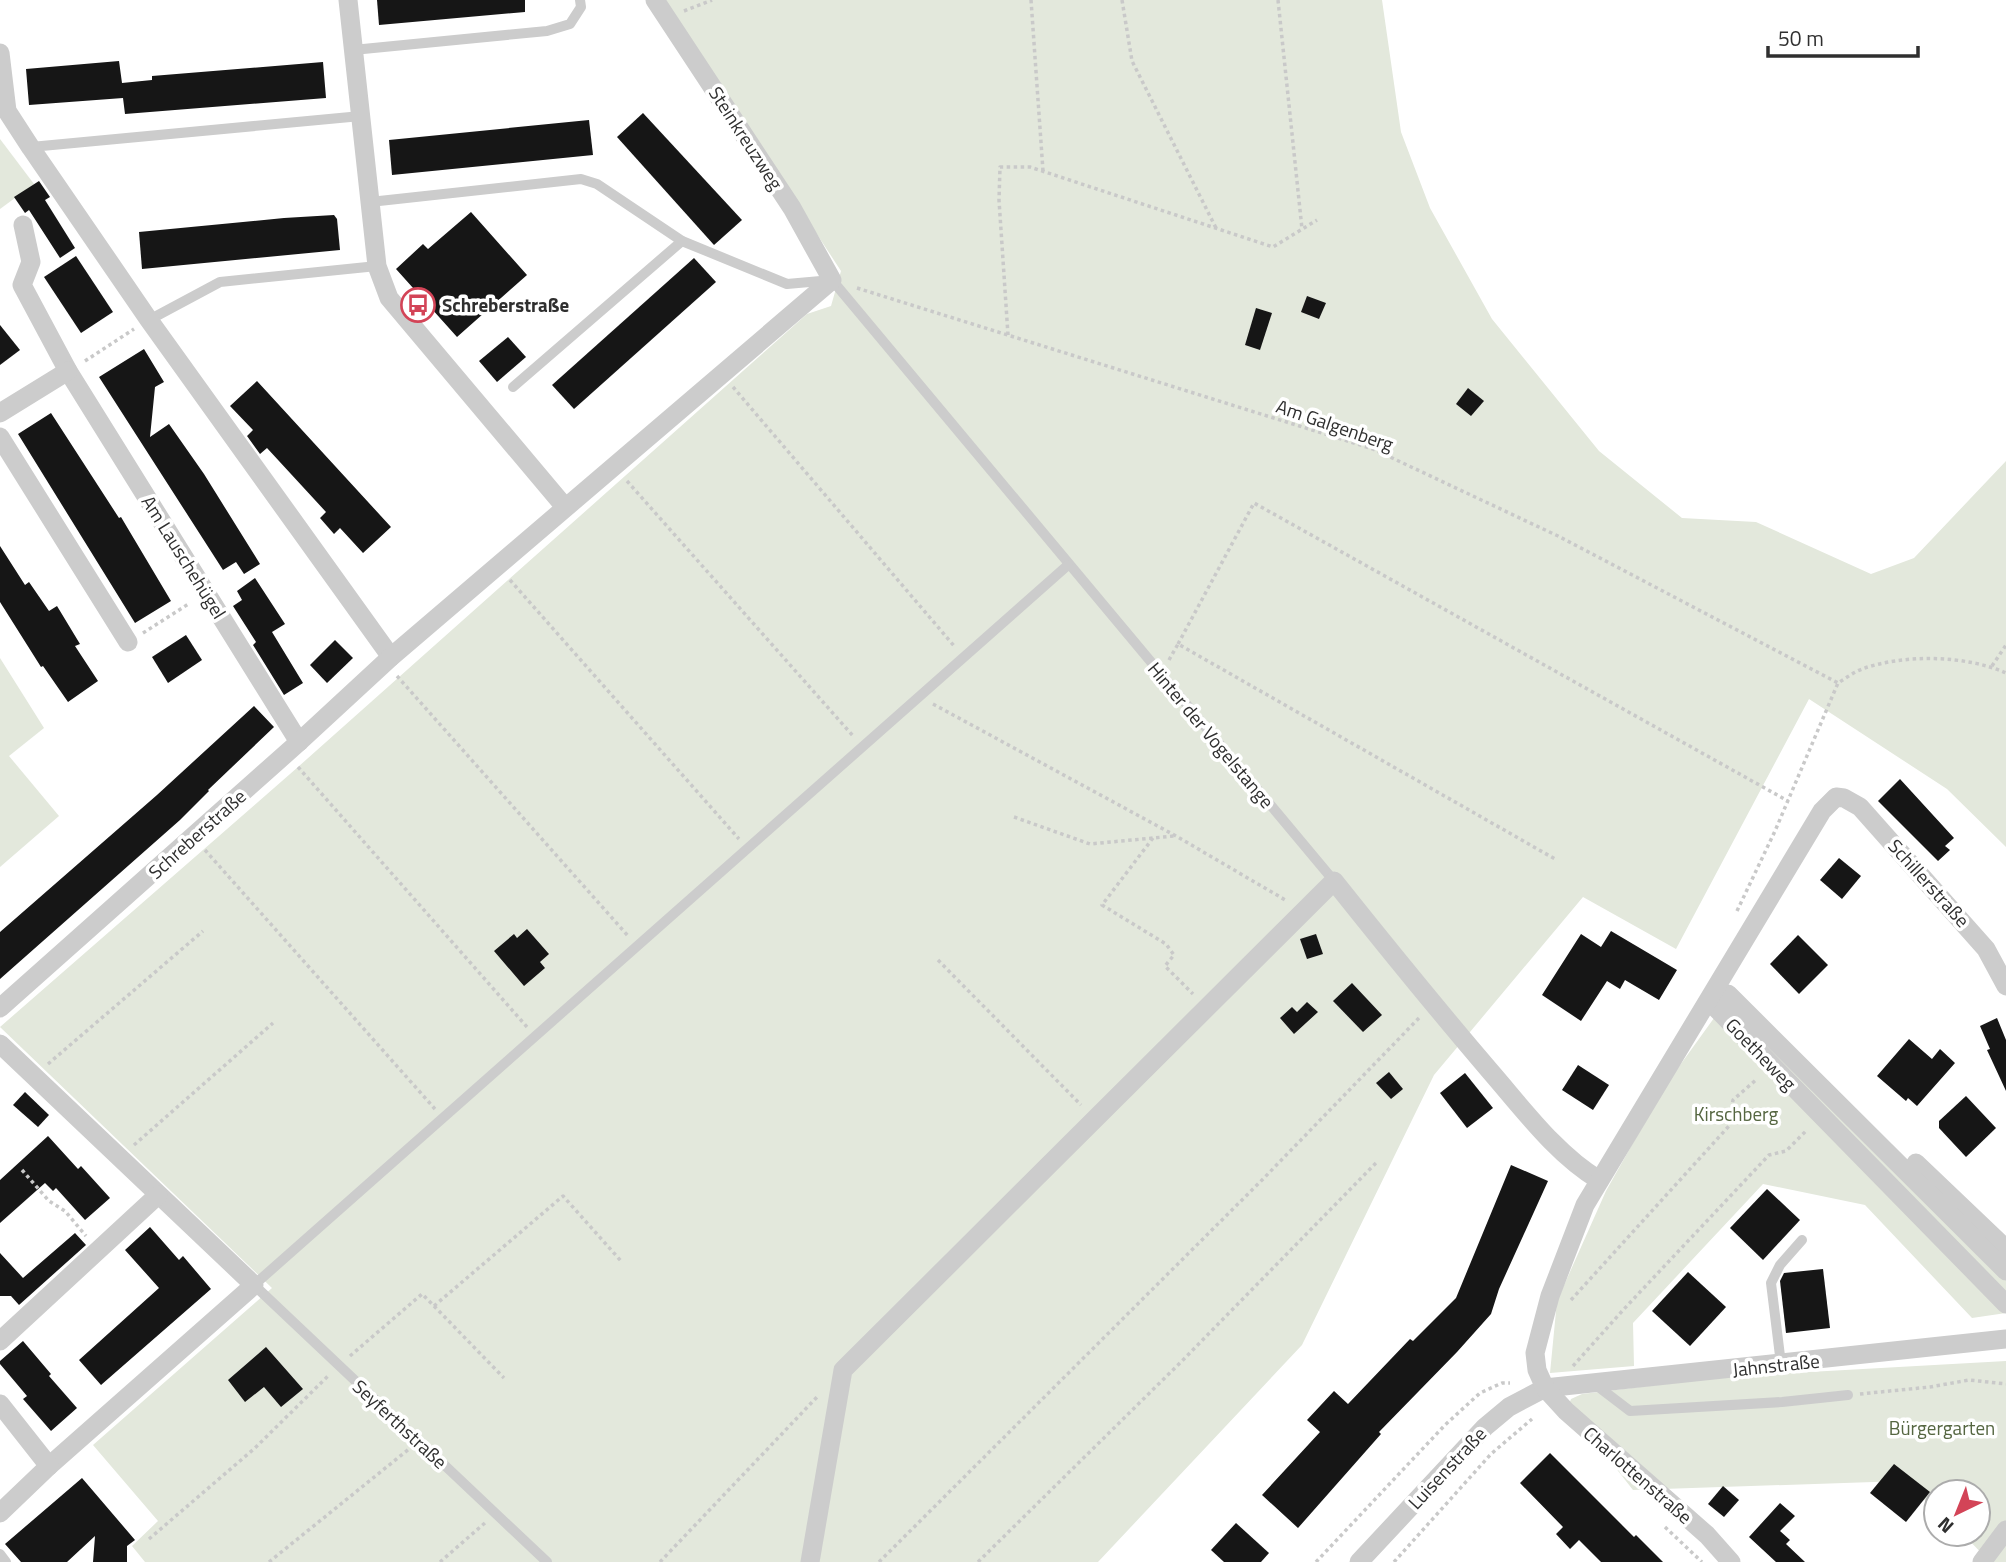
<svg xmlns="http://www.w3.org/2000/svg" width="2006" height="1562" font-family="'Titillium Web',sans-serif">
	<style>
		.green { fill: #e3e8dc }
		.building { fill: #161616 }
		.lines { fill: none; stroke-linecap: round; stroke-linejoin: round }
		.path { stroke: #c9c9c9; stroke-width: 3.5; stroke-dasharray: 3.5 3.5; stroke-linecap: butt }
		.lane { stroke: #ccc; stroke-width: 10 }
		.street { stroke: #ccc; stroke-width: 19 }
		.labels { text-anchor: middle; stroke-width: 7; stroke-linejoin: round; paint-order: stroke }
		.street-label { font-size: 19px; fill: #2f2f2f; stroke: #fff }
		.poi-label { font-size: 19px; font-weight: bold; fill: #2f2f2f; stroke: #fff; text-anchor: start }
		.park-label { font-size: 19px; fill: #556641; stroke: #fff }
	</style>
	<rect width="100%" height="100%" fill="#fff"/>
	<!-- green -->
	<g class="green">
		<polygon points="664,0 1382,0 1401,132 1430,208 1492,319 1599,451 1682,518 1756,522 1871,574 1914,558 2006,461 2006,847 1947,789 1809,699 1676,949 1583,897 1434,1075 1302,1345 1098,1562 145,1562 132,1546 158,1521 93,1445 272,1288 0,1027 298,767 807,314 831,306 841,271"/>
		<polygon points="0,139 34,184 0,209"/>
		<polygon points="0,658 44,728 9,756 59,816 0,867"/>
		<polygon points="1727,1000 2006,1274 2006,1313 1972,1318 1865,1205 1763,1184 1633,1323 1634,1366 1550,1373 1557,1301 1606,1191 1665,1086"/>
		<polygon points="2006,1361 2006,1562 1990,1562 1963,1534 1978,1534 1978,1492 1936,1492 1936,1510 1903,1481 1633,1490 1568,1407 1571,1399 1582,1394 1722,1377"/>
	</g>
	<!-- building -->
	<g class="building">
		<polygon points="377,0 525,0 525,12 379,25"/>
		<polygon points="119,61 122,83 152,80 152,76 323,62 326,98 125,114 123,98 29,105 26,69"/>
		<polygon points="643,113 742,220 714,245 617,137"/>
		<polygon points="589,120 593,155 392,175 389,140"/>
		<polygon points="39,181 50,197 45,200 75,248 60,258 29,210 25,213 14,197"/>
		<polygon points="471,212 527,275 457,337 396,269 423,244 428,249"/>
		<polygon points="334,215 337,219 340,250 142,269 139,232 284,218"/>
		<polygon points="76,256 113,312 81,333 44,277"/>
		<polygon points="694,258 716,282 574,409 552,385"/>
		<polygon points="1307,296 1326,303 1319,319 1301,312"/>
		<polygon points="1256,308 1272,313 1260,350 1245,345"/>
		<polygon points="0,325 20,350 0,365"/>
		<polygon points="508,337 526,357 497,382 479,361"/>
		<polygon points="144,349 164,382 155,387 150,437 169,424 204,474 260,564 244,574 236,562 223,570 99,377"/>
		<polygon points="257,381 391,527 363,553 340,528 334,534 320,518 326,512 267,448 260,454 247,436 253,430 230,406"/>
		<polygon points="1468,388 1484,401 1471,416 1456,404"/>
		<polygon points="51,413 119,518 121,517 171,601 135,623 18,434"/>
		<polygon points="0,546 25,585 29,582 49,611 57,606 80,644 75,646 98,681 68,702 43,666 41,667 0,602"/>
		<polygon points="255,578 285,624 272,632 303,683 284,695 253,645 256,642 233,606 242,600 237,591"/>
		<polygon points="186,635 202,660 168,683 152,657"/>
		<polygon points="335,640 353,658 327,683 310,665"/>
		<polygon points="254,706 274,727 208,790 209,791 180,820 0,979 0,932 157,795"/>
		<polygon points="1900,779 1954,838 1945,846 1950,850 1938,861 1878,801"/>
		<polygon points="1839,858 1861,876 1842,899 1820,880"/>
		<polygon points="527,929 549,954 540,962 545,968 524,986 494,951 514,934 517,938"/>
		<polygon points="1611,931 1677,970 1659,1000 1625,980 1620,989 1607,981 1581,1021 1542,995 1581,934 1601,947"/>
		<polygon points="1316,934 1323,954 1307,959 1300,939"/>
		<polygon points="1798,935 1828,965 1799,994 1770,964"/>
		<polygon points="1352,983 1382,1015 1363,1032 1333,1001"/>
		<polygon points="1307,1002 1318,1012 1294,1034 1280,1018 1292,1007 1297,1012"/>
		<polygon points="1997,1018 2006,1040 2006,1091 1987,1050 1990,1049 1980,1026"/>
		<polygon points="1909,1039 1932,1059 1940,1049 1955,1063 1917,1106 1908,1098 1906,1101 1877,1076"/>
		<polygon points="1578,1065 1609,1085 1593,1110 1562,1090"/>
		<polygon points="1389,1072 1403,1089 1391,1099 1376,1083"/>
		<polygon points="1465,1073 1493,1108 1467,1128 1440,1093"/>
		<polygon points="25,1092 49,1115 38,1127 13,1105"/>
		<polygon points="1966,1096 1996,1128 1966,1157 1939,1128 1939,1121"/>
		<polygon points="48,1136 78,1169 81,1166 110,1198 85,1220 56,1188 53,1191 45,1183 0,1223 0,1180"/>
		<polygon points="1511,1165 1548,1181 1499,1289 1491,1314 1457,1352 1379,1432 1381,1434 1298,1528 1262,1495 1320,1432 1307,1420 1334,1391 1348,1404 1410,1339 1413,1341 1456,1298"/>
		<polygon points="1767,1189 1800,1220 1763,1260 1730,1228"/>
		<polygon points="150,1227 179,1260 183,1256 211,1289 101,1385 79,1360 159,1288 125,1250"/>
		<polygon points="75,1233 86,1245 19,1305 11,1296 0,1296 0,1253 23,1278"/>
		<polygon points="1823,1269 1830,1328 1786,1333 1780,1281 1784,1273"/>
		<polygon points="1688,1272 1726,1307 1690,1346 1652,1311"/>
		<polygon points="23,1341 51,1374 49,1376 77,1408 51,1431 23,1399 27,1396 0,1364 0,1361"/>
		<polygon points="266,1347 303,1389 281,1407 264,1387 245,1402 228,1380"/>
		<polygon points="1550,1453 1634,1537 1636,1535 1663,1562 1601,1562 1579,1540 1570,1549 1556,1534 1563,1527 1520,1483"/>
		<polygon points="1894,1464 1930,1492 1906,1522 1870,1493"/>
		<polygon points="82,1478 135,1540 127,1546 127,1562 93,1562 95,1536 67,1562 21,1562 5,1544"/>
		<polygon points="1723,1486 1739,1500 1724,1517 1708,1504"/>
		<polygon points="1780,1503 1795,1516 1780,1531 1790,1540 1786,1544 1805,1562 1776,1562 1749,1537"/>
		<polygon points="1236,1523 1269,1553 1261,1562 1224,1562 1211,1550"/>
	</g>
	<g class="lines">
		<!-- path -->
		<g class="path">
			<polyline points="1031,0 1043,171"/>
			<polyline points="1122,0 1132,61 1216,228"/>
			<polyline points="1278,0 1302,229"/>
			<polyline points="684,11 712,0"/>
			<polyline points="857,288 1373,449 1558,536 1838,683"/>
			<polyline points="1008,335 999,200 1000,167 1030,167 1273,247 1317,220"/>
			<polyline points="85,361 134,329"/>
			<polyline points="733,387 955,647"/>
			<polyline points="627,481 854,737"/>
			<polyline points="510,580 739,839"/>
			<polyline points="143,633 190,603"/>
			<polyline points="1178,644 1254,503 1788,801"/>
			<polyline points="1169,660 1178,644 1555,859"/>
			<polyline points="1992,666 2006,645"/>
			<polyline points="397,676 629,937"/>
			<polyline points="933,704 1176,836 1287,901"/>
			<polyline points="298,767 527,1027"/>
			<polyline points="1014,817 1090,844 1174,836"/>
			<polyline points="1153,838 1102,905 1166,944 1174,955 1165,966 1193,994"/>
			<polyline points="205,850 435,1109"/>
			<path d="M1737 911 1775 831 1838 683C1846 678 1854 672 1862 669 1903 654 1966 655 2006 673"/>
			<polyline points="938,960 1081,1105"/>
			<polyline points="48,1064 203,931"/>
			<polyline points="134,1145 273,1023"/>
			<polyline points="22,1170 49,1201 65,1211 86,1236"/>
			<polyline points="1571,1300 1729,1126 1733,1100 1757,1079"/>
			<polyline points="434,1306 504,1378"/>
			<polyline points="350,1356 422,1294 434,1306 563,1196 621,1261"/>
			<polyline points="1573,1366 1624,1309 1769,1155 1786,1151 1807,1130"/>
			<polyline points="1860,1394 1930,1387 1969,1380 2006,1384"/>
			<polyline points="1665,1527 1702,1562"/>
			<polyline points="149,1539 255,1448 329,1375"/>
			<polyline points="269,1562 409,1449"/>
			<polyline points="440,1562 486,1522"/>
			<polyline points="660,1562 817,1397"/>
			<polyline points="879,1562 1264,1178 1419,1018"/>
			<polyline points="978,1562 1184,1359 1376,1163"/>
			<polyline points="1316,1562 1445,1425 1480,1393 1502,1383 1510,1383"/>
			<polyline points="1394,1562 1491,1454 1532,1419"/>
		</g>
		<!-- lane -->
		<g class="lane">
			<polyline points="353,50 547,31 570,24 581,7 580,0"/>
			<polyline points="31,147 361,116"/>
			<polyline points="370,202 581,179 597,184 682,241 787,284 832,280 1334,881"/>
			<polyline points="149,320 220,282 377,266"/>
			<polyline points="513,387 682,241"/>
			<polyline points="1781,1364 1771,1283 1780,1265 1802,1240"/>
			<polyline points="1596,1385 1630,1411 1782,1402 1848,1395"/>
			<polyline points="0,1554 6,1562"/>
			<polyline points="547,1562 254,1285 1068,565"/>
		</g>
		<!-- street -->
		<g class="street">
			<polyline points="348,0 377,266 389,298 565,507"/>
			<polyline points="0,53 7,111 31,148 149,320 391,657"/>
			<polyline points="23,225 31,262 22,285 68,371 299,742"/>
			<polyline points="0,413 68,371"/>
			<polyline points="0,437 128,642"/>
			<polyline points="0,1008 299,742 391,657 832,280 792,208 655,0"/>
			<polyline points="0,1044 254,1285 49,1466 0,1513"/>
			<polyline points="1916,1163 2006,1249"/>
			<polyline points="2006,1271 1728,994 1715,1007 2006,1304"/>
			<polyline points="0,1341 158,1195"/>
			<polyline points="0,1404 49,1466"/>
			<path d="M810 1562 843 1370 1334 881C1385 945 1437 1009 1490 1071 1523 1109 1556 1154 1599 1180"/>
			<polyline points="1359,1562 1485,1427 1509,1407 1545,1388 2006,1339"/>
			<polyline points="1731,1562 1707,1535 1566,1411 1545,1388 1537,1370 1535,1353 1550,1296 1585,1205 1822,811 1836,797 1844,798 1860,807 1986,949 2006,986"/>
			<polyline points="1982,1562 2006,1530"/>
		</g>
	</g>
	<!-- icons -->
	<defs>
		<g id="bus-ring" transform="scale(1.75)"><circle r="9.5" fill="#fff" stroke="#d34457" stroke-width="1.5"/><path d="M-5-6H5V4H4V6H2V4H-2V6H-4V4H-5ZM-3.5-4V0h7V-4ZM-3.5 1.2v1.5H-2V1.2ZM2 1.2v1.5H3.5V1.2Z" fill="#d34457"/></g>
	</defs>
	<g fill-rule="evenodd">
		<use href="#bus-ring" x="418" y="305"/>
	</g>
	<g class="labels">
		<!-- street labels -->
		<g class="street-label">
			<text transform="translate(746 138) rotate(57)" y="7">Steinkreuzweg</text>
			<text transform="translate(1335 425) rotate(19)" y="7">Am Galgenberg</text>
			<text transform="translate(184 557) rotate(58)" y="7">Am Lauschehügel</text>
			<text transform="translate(1211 735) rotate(50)" y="7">Hinter der Vogelstange</text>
			<text transform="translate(197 834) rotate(-42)" y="7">Schreberstraße</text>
			<text transform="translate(1929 883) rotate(48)" y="7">Schillerstraße</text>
			<text transform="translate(1761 1054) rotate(46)" y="7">Goetheweg</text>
			<text transform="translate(1776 1365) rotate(-6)" y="7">Jahnstraße</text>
			<text transform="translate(400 1424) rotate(43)" y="7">Seyferthstraße</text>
			<text transform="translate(1447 1468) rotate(-47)" y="7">Luisenstraße</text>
			<text transform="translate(1638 1475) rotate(41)" y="7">Charlottenstraße</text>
		</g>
		<!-- poi labels -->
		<g class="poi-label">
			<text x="442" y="312">Schreberstraße</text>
		</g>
		<!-- park labels -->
		<g class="park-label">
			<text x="1736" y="1121">Kirschberg</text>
			<text x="1942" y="1435">Bürgergarten</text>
		</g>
	</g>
	<!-- north arrow -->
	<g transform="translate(1957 1513) rotate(223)"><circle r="33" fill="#ffffff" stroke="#acacac" stroke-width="2"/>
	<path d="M0-5L12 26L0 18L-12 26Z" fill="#d34457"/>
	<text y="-10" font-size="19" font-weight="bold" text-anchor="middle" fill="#2f2f2f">N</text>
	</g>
	<!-- scale -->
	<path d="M1768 46v10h150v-10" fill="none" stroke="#2f2f2f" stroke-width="3.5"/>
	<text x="1778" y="46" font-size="21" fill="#2f2f2f" stroke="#ffffff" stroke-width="5" paint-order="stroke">50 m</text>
</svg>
